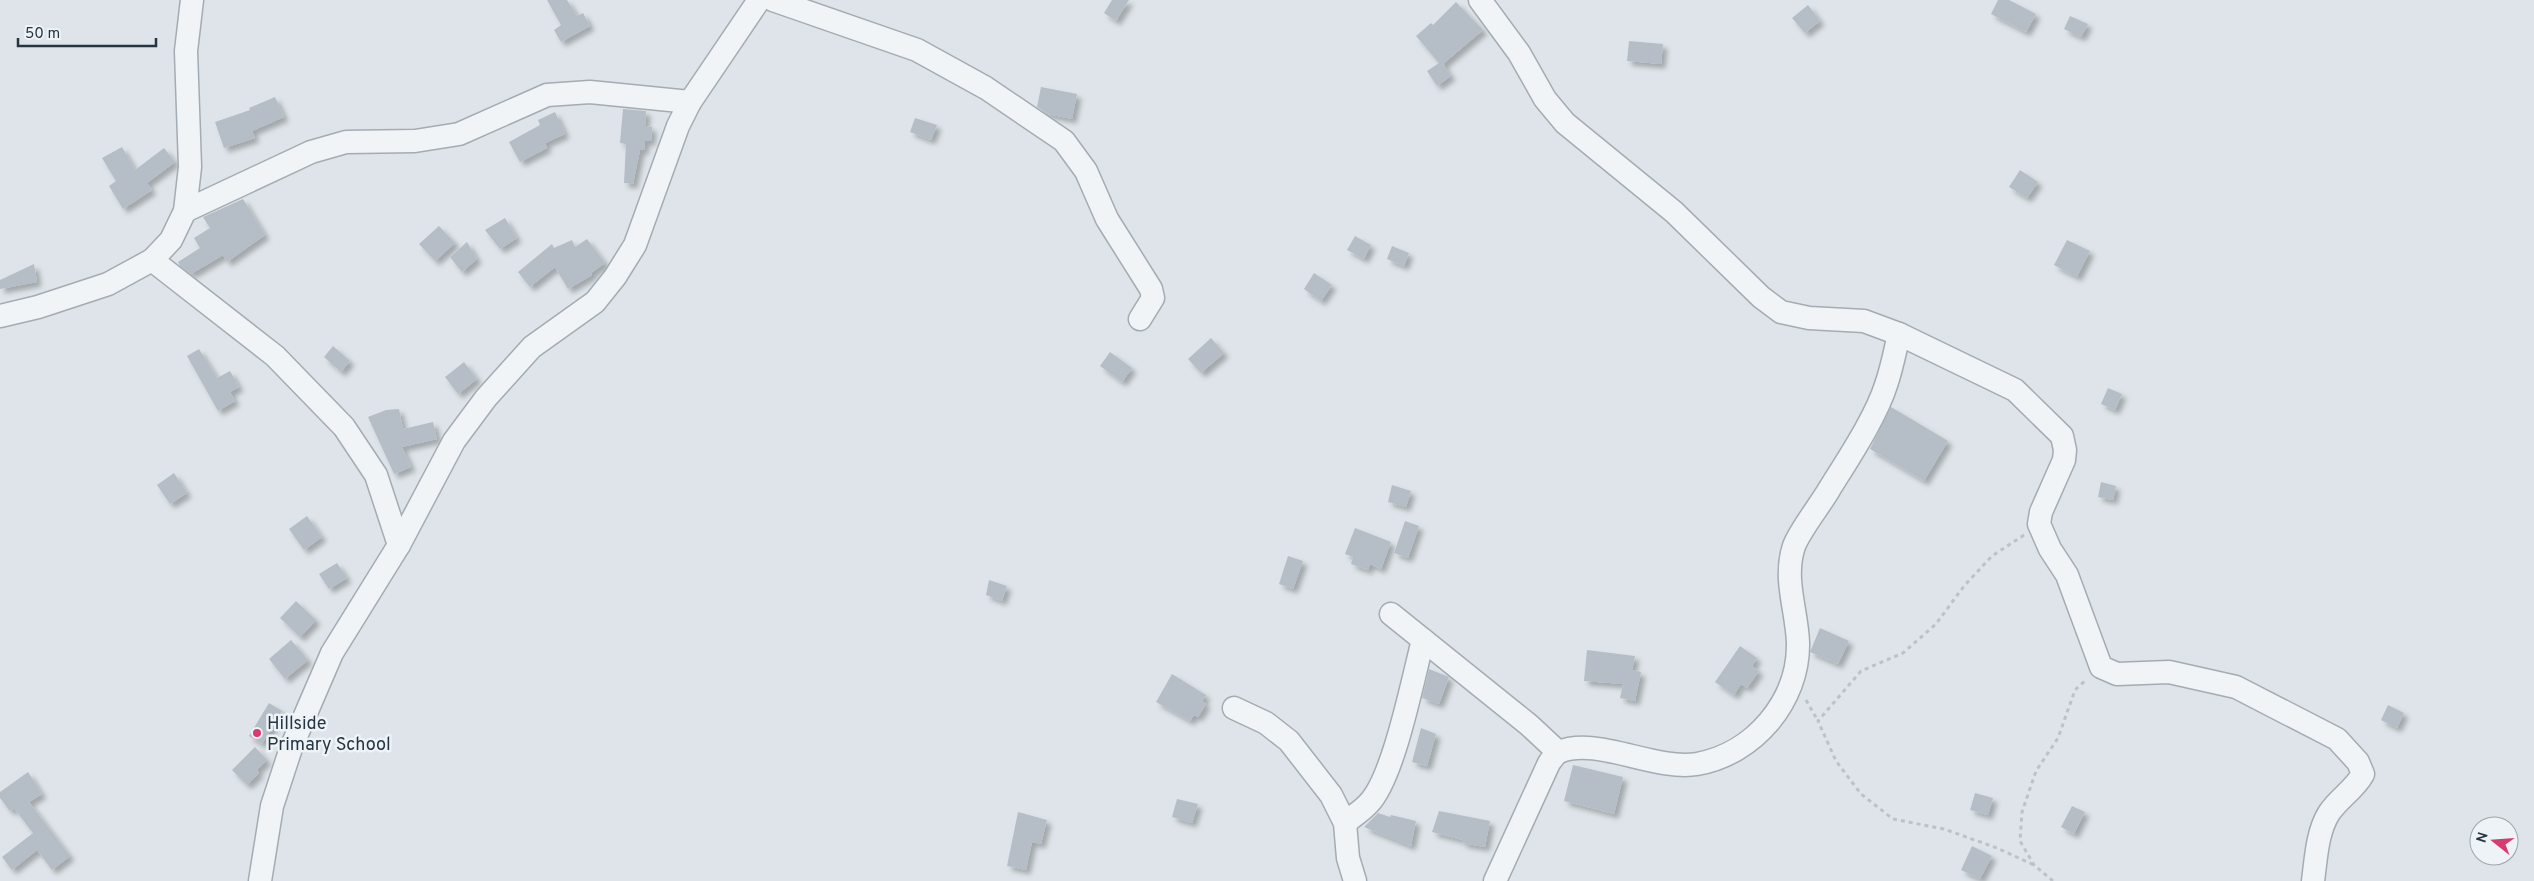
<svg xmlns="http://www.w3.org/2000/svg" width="2534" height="881" font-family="Overpass,sans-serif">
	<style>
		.building { fill: #b5bec6; filter: url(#shadow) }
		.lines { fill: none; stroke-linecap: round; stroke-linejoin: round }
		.minor-casing { stroke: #a3acb3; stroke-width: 25 }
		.path { stroke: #bcc2c8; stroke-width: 3; stroke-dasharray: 4 4; stroke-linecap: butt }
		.minor { stroke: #f1f4f7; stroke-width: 22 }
		.poi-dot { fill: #d8396e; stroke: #edf3f6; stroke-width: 2 }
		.labels { text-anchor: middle; stroke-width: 5; stroke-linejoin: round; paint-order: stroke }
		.poi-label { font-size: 18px; fill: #263541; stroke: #edf3f6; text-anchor: start }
	</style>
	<defs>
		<filter id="shadow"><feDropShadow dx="4.5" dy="4.5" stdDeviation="2.5" flood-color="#0004"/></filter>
	</defs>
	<rect width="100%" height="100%" fill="#dee4e9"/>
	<!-- building -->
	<g class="building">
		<polygon points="547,0 567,0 577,16 583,13 590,26 561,42 554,30 561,25"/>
		<polygon points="1112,0 1129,0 1116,21 1104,13"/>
		<polygon points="1998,0 2009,0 2036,14 2026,32 1991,14"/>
		<polygon points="1456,2 1483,30 1443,64 1451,76 1437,86 1427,71 1439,63 1416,36 1431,23 1433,25"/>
		<polygon points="1808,5 1820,21 1805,33 1792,18"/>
		<polygon points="2070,16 2088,24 2081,37 2064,29"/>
		<polygon points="1629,41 1663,44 1661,64 1627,61"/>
		<polygon points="1041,87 1077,94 1072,119 1048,114 1037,107"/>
		<polygon points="275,97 284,117 252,131 255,138 224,148 215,122 250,110 249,108"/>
		<polygon points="623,109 646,111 645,126 652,127 651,141 645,141 644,150 640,150 633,184 624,183 626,144 620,143"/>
		<polygon points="555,112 565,134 545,143 547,148 520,162 509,142 540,125 538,120"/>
		<polygon points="915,118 937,125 931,140 910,132"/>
		<polygon points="122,147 135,170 164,148 175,162 147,183 152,190 123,209 109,186 116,181 102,158"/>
		<polygon points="2020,170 2038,182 2027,198 2009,187"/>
		<polygon points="243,199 265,235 227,262 223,255 191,274 180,266 178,262 200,248 194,238 210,228 203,217"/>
		<polygon points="505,218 517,238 500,249 485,230"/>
		<polygon points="439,226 455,243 435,261 419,244"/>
		<polygon points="1355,236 1371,245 1364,259 1347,250"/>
		<polygon points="587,239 605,263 591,273 592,275 568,289 555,267 530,287 518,272 552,244 554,248 572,240 575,247"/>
		<polygon points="2067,240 2090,251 2077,277 2054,265"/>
		<polygon points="467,242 477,259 462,272 450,257"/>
		<polygon points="1392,246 1409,253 1404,266 1387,259"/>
		<polygon points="34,264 37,282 0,289 0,280"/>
		<polygon points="1314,273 1332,285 1321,301 1304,289"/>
		<polygon points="1211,338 1224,353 1201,373 1188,359"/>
		<polygon points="333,346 350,361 341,372 324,357"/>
		<polygon points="199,349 217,378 230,371 239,387 230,392 235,401 218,411 187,356"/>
		<polygon points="1110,352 1132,368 1122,382 1100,366"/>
		<polygon points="464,362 477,379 458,394 445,377"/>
		<polygon points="2108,388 2122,394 2115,410 2101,404"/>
		<polygon points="1891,407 1948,441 1924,481 1870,449"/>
		<polygon points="399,409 403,429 433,422 437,439 402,447 411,467 394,474 368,417 386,410"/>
		<polygon points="174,473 187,493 170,504 157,485"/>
		<polygon points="2101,482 2116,486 2113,500 2098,497"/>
		<polygon points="1392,485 1411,491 1406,507 1388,502"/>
		<polygon points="307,516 322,537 304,550 289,529"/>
		<polygon points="1405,521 1419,526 1408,558 1394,553"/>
		<polygon points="1355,528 1391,542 1381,569 1370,564 1368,570 1351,564 1353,557 1345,554"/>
		<polygon points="1288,556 1303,561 1293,589 1279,584"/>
		<polygon points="337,563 347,578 329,589 319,574"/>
		<polygon points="989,580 1007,586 1002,601 986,595"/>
		<polygon points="296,601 316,620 300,637 280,618"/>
		<polygon points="1820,628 1849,641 1838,664 1810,652"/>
		<polygon points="291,640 308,660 285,679 269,659"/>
		<polygon points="1740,646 1757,658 1752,666 1759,671 1747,688 1741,684 1734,695 1715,682"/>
		<polygon points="1587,650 1635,656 1632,670 1641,672 1635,701 1620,698 1623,684 1584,681"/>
		<polygon points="1429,669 1449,677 1439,704 1422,698"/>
		<polygon points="1172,674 1206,695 1202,701 1206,704 1198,717 1194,715 1190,721 1156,702"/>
		<polygon points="269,703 282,711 262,744 249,736"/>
		<polygon points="2388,705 2404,713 2397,728 2381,720"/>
		<polygon points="1421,728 1436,734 1427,766 1412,762"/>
		<polygon points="255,747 267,760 257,770 259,773 247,785 232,770"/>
		<polygon points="1573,765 1623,777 1614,814 1564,801"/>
		<polygon points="28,772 42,794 29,802 70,856 52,870 37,850 12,870 2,857 33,833 14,808 10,811 0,798 0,792"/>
		<polygon points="1975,793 1993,798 1988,815 1970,810"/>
		<polygon points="1177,799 1198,804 1192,823 1172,817"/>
		<polygon points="2072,806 2085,812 2074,834 2061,827"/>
		<polygon points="1439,811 1490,821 1485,847 1462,843 1463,840 1432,832"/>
		<polygon points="1018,812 1047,820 1041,844 1032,842 1026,870 1007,866"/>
		<polygon points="1378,813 1390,817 1391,815 1416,821 1411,846 1364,827"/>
		<polygon points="1972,846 1992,856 1980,879 1961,870"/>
	</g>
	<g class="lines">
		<!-- minor casing -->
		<g class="minor-casing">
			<g id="minor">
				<polyline points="773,0 917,50 986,88 1064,141 1086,171 1107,219 1151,289 1153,298 1140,319"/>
				<path d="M1480 0 1519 53 1545 99 1565 123 1674 212 1761 297 1781 312 1809 318 1864 321 1899 334 2015 390 2062 436 2065 450 2064 460 2041 512 2039 524 2050 549 2067 575 2101 667 2117 674 2169 672 2236 687 2337 739 2358 762 2363 774C2354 790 2339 798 2329 813 2317 832 2316 859 2313 881"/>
				<polyline points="185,211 311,152 346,142 415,141 459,134 547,95 590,92 690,102"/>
				<polyline points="152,260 275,356 344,427 376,475 399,545"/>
				<polyline points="0,316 38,307 108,284 152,260 171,240 185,211 190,167 186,51 192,0"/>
				<polyline points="1391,614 1529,725 1558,752"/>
				<polyline points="1234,708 1266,723 1289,741 1331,795 1345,823 1348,858 1355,881"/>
				<path d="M1345 823C1353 816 1362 811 1369 803 1394 777 1413 678 1423 640"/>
				<polyline points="260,881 272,806 291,748 332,653 399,545 454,441 486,398 532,347 595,302 615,277 635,245 678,126 690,102 759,0"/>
				<path d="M1495 881 1549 763C1552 759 1555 754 1559 752 1596 736 1655 771 1697 764 1754 754 1799 701 1798 643 1797 610 1783 579 1794 546 1800 530 1821 504 1830 488 1848 459 1876 417 1886 385 1892 368 1895 351 1899 334"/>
			</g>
		</g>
		<!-- path -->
		<g class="path">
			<polyline points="2024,535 1992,556 1964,586 1936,624 1903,653 1861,671 1818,721 1836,761 1861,794 1893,819 1944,829 1997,848 2034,865"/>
			<polyline points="1806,700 1818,721"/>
			<polyline points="2053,881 2034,865 2020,841 2022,812 2036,771 2058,738 2075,690 2087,679"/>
		</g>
		<!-- minor -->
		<use href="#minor" class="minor"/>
	</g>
	<!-- markers -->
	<circle class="poi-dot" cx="257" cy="733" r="5"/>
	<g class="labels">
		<!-- poi labels -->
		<g class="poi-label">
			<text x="267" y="729">Hillside<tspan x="267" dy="21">Primary School</tspan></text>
		</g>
	</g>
	<!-- north arrow -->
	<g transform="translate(2494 841) rotate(287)"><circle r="24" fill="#edf3f6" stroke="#9da7ae"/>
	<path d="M0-4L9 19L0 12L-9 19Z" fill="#d8396e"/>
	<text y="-8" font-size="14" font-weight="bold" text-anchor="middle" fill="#263541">N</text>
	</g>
	<!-- scale -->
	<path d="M18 38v8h138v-8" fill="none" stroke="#263541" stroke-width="2.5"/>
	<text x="25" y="38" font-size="15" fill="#263541" stroke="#edf3f6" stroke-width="4" paint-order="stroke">50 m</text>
</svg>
